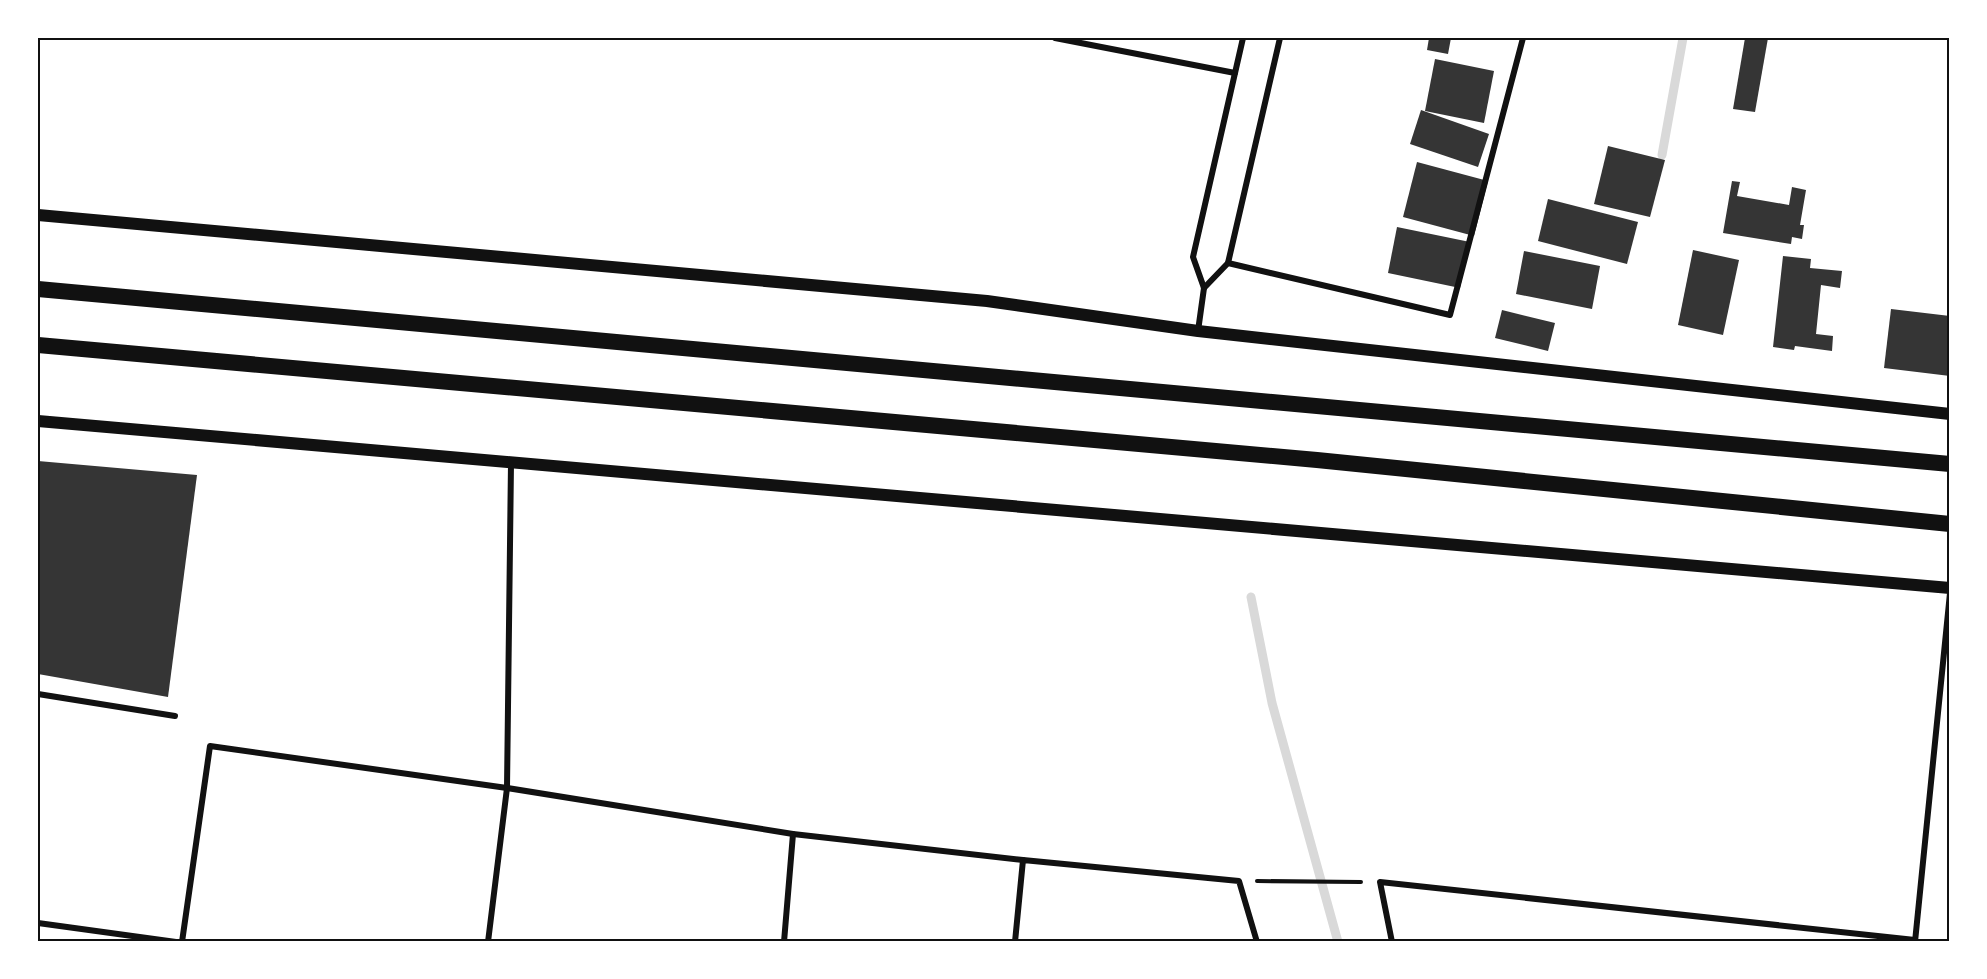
<svg xmlns="http://www.w3.org/2000/svg" width="1987" height="979" font-family="'Fira Sans Condensed',sans-serif">
	<style>
		.lines { fill: none; stroke-linecap: round; stroke-linejoin: round }
		.stream { stroke: #d9d9d9; stroke-width: 9 }
		.building { fill: #353535 }
		.path { stroke: #111; stroke-width: 4 }
		.minor { stroke: #111; stroke-width: 6 }
		.secondary { stroke: #111; stroke-width: 12 }
		.trunk { stroke: #111; stroke-width: 16 }
		.neatline { fill: none; stroke: #111; stroke-width: 2 }
	</style>
	<rect width="100%" height="100%" fill="#fff"/>
	<g class="lines">
		<!-- stream -->
		<g class="stream">
			<polyline points="1662,155 1683,38"/>
			<polyline points="1251,597 1272,703 1338,942"/>
		</g>
	</g>
	<!-- building -->
	<g class="building">
		<polygon points="1429,38 1451,38 1448,54 1427,50"/>
		<polygon points="1745,38 1768,38 1755,112 1733,109"/>
		<polygon points="1435,59 1494,71 1484,123 1425,111"/>
		<polygon points="1421,110 1489,134 1478,167 1410,144"/>
		<polygon points="1608,146 1665,160 1650,217 1594,204"/>
		<polygon points="1417,162 1488,181 1474,236 1403,217"/>
		<polygon points="1732,181 1740,182 1737,196 1789,205 1792,187 1806,190 1800,225 1804,225 1802,239 1792,237 1791,244 1723,233"/>
		<polygon points="1548,199 1638,222 1627,264 1538,241"/>
		<polygon points="1397,227 1470,242 1460,288 1388,273"/>
		<polygon points="1693,250 1739,260 1723,335 1678,325"/>
		<polygon points="1524,251 1600,266 1592,309 1516,294"/>
		<polygon points="1783,256 1811,259 1810,268 1842,271 1840,288 1821,285 1816,334 1833,336 1832,351 1795,346 1794,350 1773,347"/>
		<polygon points="1891,309 1950,316 1950,376 1884,368"/>
		<polygon points="1502,310 1555,323 1548,351 1495,338"/>
		<polygon points="38,461 197,475 168,697 38,674"/>
	</g>
	<g class="lines">
		<!-- path -->
		<polyline class="path" points="1257,881 1361,882"/>
		<!-- minor -->
		<g class="minor">
			<polyline points="1055,38 1235,73"/>
			<polyline points="1228,263 1450,315 1523,38"/>
			<polyline points="1204,288 1228,263 1280,38"/>
			<polyline points="1198,331 1204,288 1193,257 1243,38"/>
			<polyline points="38,694 175,716"/>
			<polyline points="38,923 176,942"/>
			<polyline points="182,942 210,746 507,788 793,834 1023,860"/>
			<polyline points="488,942 507,788 511,463"/>
			<polyline points="784,942 793,834"/>
			<polyline points="1015,942 1023,860 1239,881 1257,942"/>
			<polyline points="1392,942 1380,882 1915,940"/>
			<polyline points="1915,942 1950,593"/>
		</g>
		<!-- secondary -->
		<g class="secondary">
			<polyline points="38,215 987,301 1198,331 1950,414"/>
			<polyline points="38,421 1950,588"/>
		</g>
		<!-- trunk -->
		<g class="trunk">
			<polyline points="38,289 1950,464"/>
			<polyline points="38,345 1317,460 1950,524"/>
		</g>
	</g>
	<!-- border -->
	<rect width="1987" height="979" fill="none" stroke="#ffffff" stroke-width="78"/>
	<rect x="39" y="39" width="1909" height="901" class="neatline"/>
</svg>
